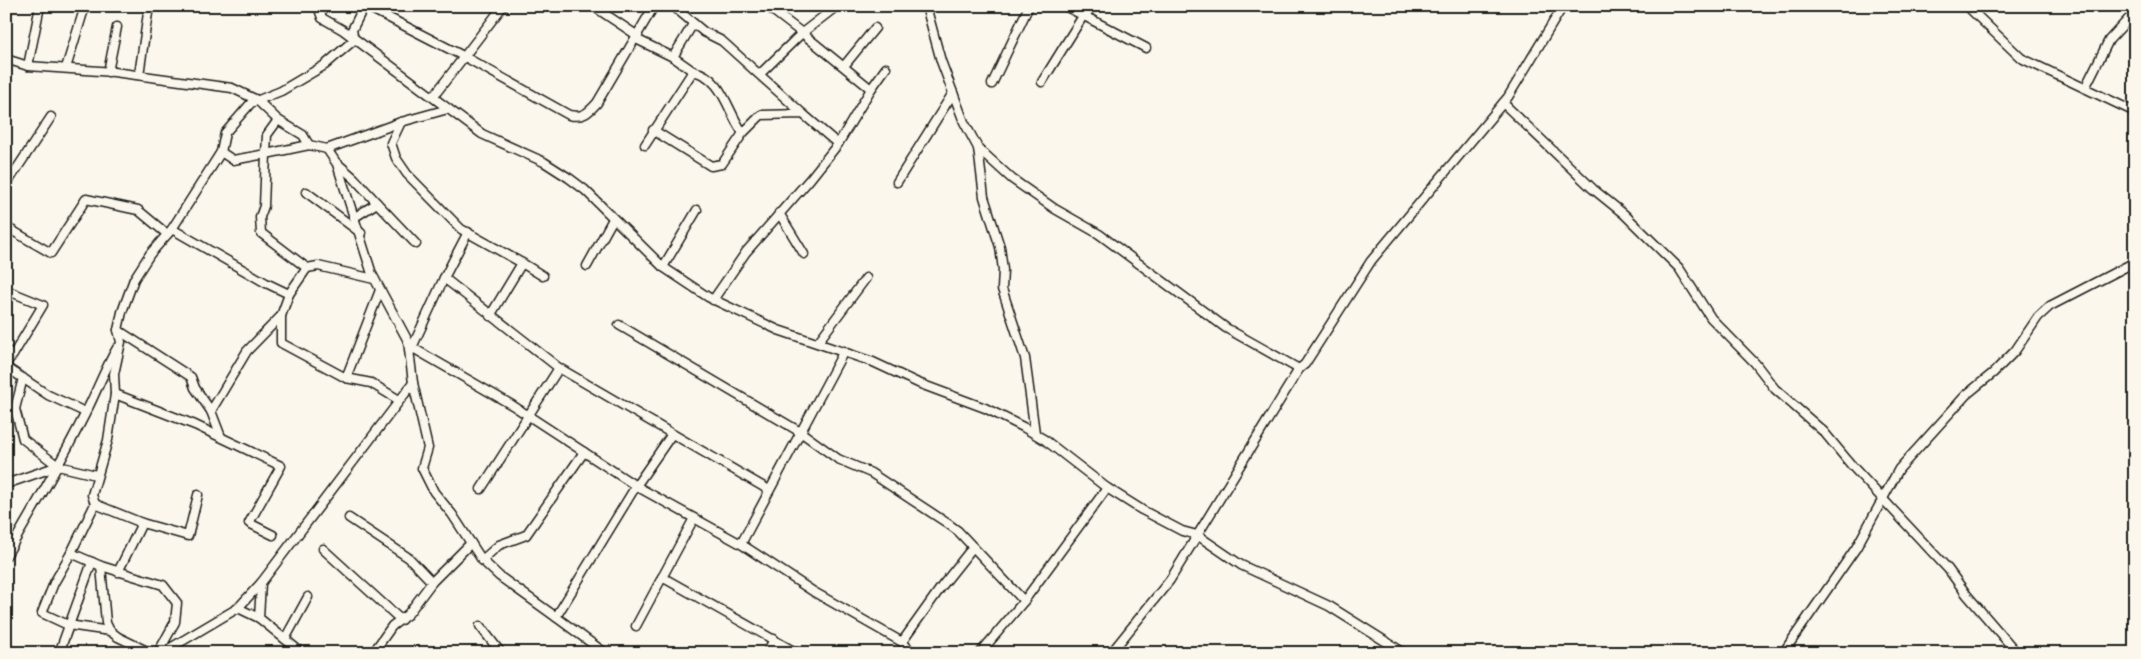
<svg xmlns="http://www.w3.org/2000/svg" width="2141" height="659" font-family="Caveat,sans-serif">
	<style>
		.lines { fill: none; stroke-linecap: round; stroke-linejoin: round }
		.street-casing { stroke: #1c1c1c; stroke-width: 11 }
		.street { stroke: #fbf7ec; stroke-width: 8 }
	</style>
	<rect width="100%" height="100%" fill="#fbf7ec"/>
	<filter id="ink" filterUnits="userSpaceOnUse"><feTurbulence type="fractalNoise" baseFrequency=".02" numOctaves="2"/><feDisplacementMap in="SourceGraphic" scale="10" xChannelSelector="R" yChannelSelector="G"/><feConvolveMatrix kernelMatrix="1 2 1 2 8 2 1 2 1" color-interpolation-filters="sRGB"/></filter>
	<g filter="url(#ink)">
		<g class="lines">
			<!-- street casing -->
			<g class="street-casing">
				<g id="street">
					<polyline points="318,6 322,18 343,30 482,134 544,162 569,178 585,190 663,267 708,297 778,330 873,362 918,383 985,408 1023,427 1045,440 1107,488 1142,510 1182,531 1197,535 1241,565 1329,606 1404,653"/>
					<path d="M366 6 465 57 569 115C583 118 588 113 597 103L654 6"/>
					<polyline points="593,6 638,36"/>
					<polyline points="673,6 704,32 722,41 803,114"/>
					<polyline points="837,6 802,33 871,89"/>
					<polyline points="926,6 941,61 964,122 978,148 984,197 1000,247 1003,270 1002,289 1025,358 1035,433"/>
					<polyline points="1065,6 1146,48"/>
					<polyline points="1967,6 2021,58 2135,112"/>
					<polyline points="636,39 673,57 693,71 645,145"/>
					<polyline points="673,57 693,24"/>
					<polyline points="6,59 28,66 114,72 232,88 257,100 278,120 303,135 309,145"/>
					<polyline points="28,66 40,6"/>
					<polyline points="844,66 875,28"/>
					<polyline points="66,68 85,6"/>
					<polyline points="108,72 117,27"/>
					<polyline points="760,74 802,33 767,6"/>
					<polyline points="139,75 149,6"/>
					<polyline points="1042,82 1083,16 1094,6"/>
					<polyline points="992,84 1029,6"/>
					<polyline points="2085,88 2109,40 2135,12"/>
					<polyline points="433,97 503,6"/>
					<polyline points="1503,103 1593,189 1624,214 1679,268 1711,318 1755,363 1775,389 1824,432 1853,467 1948,569 1967,595 2017,653"/>
					<polyline points="401,122 391,143 396,158 407,174 461,229 522,263 490,316"/>
					<path d="M653 130 711 166 722 164 743 133C727 111 723 77 693 71"/>
					<polyline points="743,133 761,115 803,114 838,144"/>
					<polyline points="978,148 1012,179 1055,209 1099,234 1226,328 1299,369"/>
					<polyline points="327,149 337,164 372,274 408,341 413,383 428,448 422,468 434,492 452,514 482,560 499,576 556,617 636,486 741,544 844,351"/>
					<polyline points="221,152 233,160 266,154 267,135 278,120"/>
					<polyline points="338,164 354,178 377,203 355,217"/>
					<polyline points="897,182 953,93"/>
					<polyline points="6,185 51,117"/>
					<polyline points="306,192 361,233"/>
					<polyline points="377,203 416,244"/>
					<polyline points="779,213 804,254"/>
					<polyline points="6,227 51,253 86,199 138,210 167,234"/>
					<polyline points="172,229 266,283 289,294 307,268 261,233 260,217 264,206 266,154 309,145 327,149 401,122 448,109"/>
					<polyline points="522,263 543,276"/>
					<polyline points="587,266 613,219"/>
					<polyline points="663,267 697,210"/>
					<polyline points="307,268 318,266 374,279"/>
					<polyline points="444,278 559,368 481,489"/>
					<polyline points="6,290 43,305 13,355"/>
					<polyline points="289,294 281,316 281,343 346,378 371,383 399,400"/>
					<polyline points="713,300 746,252 810,179 838,144 871,89 886,68"/>
					<polyline points="619,325 802,433 838,459 871,473 947,523 958,531 1024,601"/>
					<polyline points="118,330 191,377 195,388 211,411 221,437"/>
					<polyline points="818,342 866,278"/>
					<polyline points="413,348 512,405 636,486 672,434"/>
					<polyline points="6,350 13,355 6,363"/>
					<polyline points="410,352 444,278 468,232"/>
					<polyline points="6,367 48,395 85,412"/>
					<polyline points="559,368 769,490"/>
					<polyline points="23,378 15,409 23,439 58,466"/>
					<polyline points="346,378 380,290"/>
					<polyline points="115,394 195,425 281,466 249,523 273,535"/>
					<polyline points="211,411 247,351 281,316"/>
					<polyline points="6,484 58,466 96,475"/>
					<polyline points="95,504 142,523 118,572"/>
					<polyline points="349,518 409,558 432,582"/>
					<polyline points="142,523 188,536 198,495"/>
					<polyline points="741,544 814,592 902,642 913,653"/>
					<polyline points="323,549 401,620"/>
					<polyline points="71,553 54,583 42,613 68,625 110,631"/>
					<path d="M6 556C35 506 65 456 90 404 99 385 106 367 117 348"/>
					<polyline points="482,560 499,545 526,535 584,452"/>
					<polyline points="101,566 163,585 177,603 175,622 158,653"/>
					<polyline points="662,577 797,653"/>
					<polyline points="238,608 259,618"/>
					<polyline points="556,617 605,653"/>
					<polyline points="480,626 501,653"/>
					<polyline points="636,626 693,520"/>
					<polyline points="285,639 308,597"/>
					<polyline points="902,642 942,586 973,547"/>
					<polyline points="59,653 92,562"/>
					<polyline points="151,653 118,637 110,631 106,623 101,566 71,553 95,504 92,495 108,440 115,394 114,374 121,342 118,330 122,312 134,279 150,254 172,229 221,152 225,133 251,103 281,91 325,65 354,40 352,30 364,6"/>
					<polyline points="162,653 238,608 261,583"/>
					<polyline points="294,653 297,649 259,618 261,583 413,383"/>
					<polyline points="373,653 392,626 408,614 432,582 471,543"/>
					<polyline points="767,653 774,639"/>
					<polyline points="980,653 1024,601 1107,488"/>
					<polyline points="1111,653 1170,580 1299,369 1305,364 1371,261 1508,97 1563,6"/>
					<polyline points="1783,653 1856,548 1899,469 1966,395 1993,373 2015,351 2038,317 2050,306 2135,262"/>
				</g>
			</g>
			<!-- street -->
			<use href="#street" class="street"/>
		</g>
	</g>
	<!-- margin -->
	<rect width="2141" height="659" fill="none" stroke="#fbf7ec" stroke-width="25"/>
	<rect x="12" y="12" width="2116" height="634" fill="none" stroke="#1c1c1c" stroke-width="2" filter="url(#ink)"/>
</svg>
